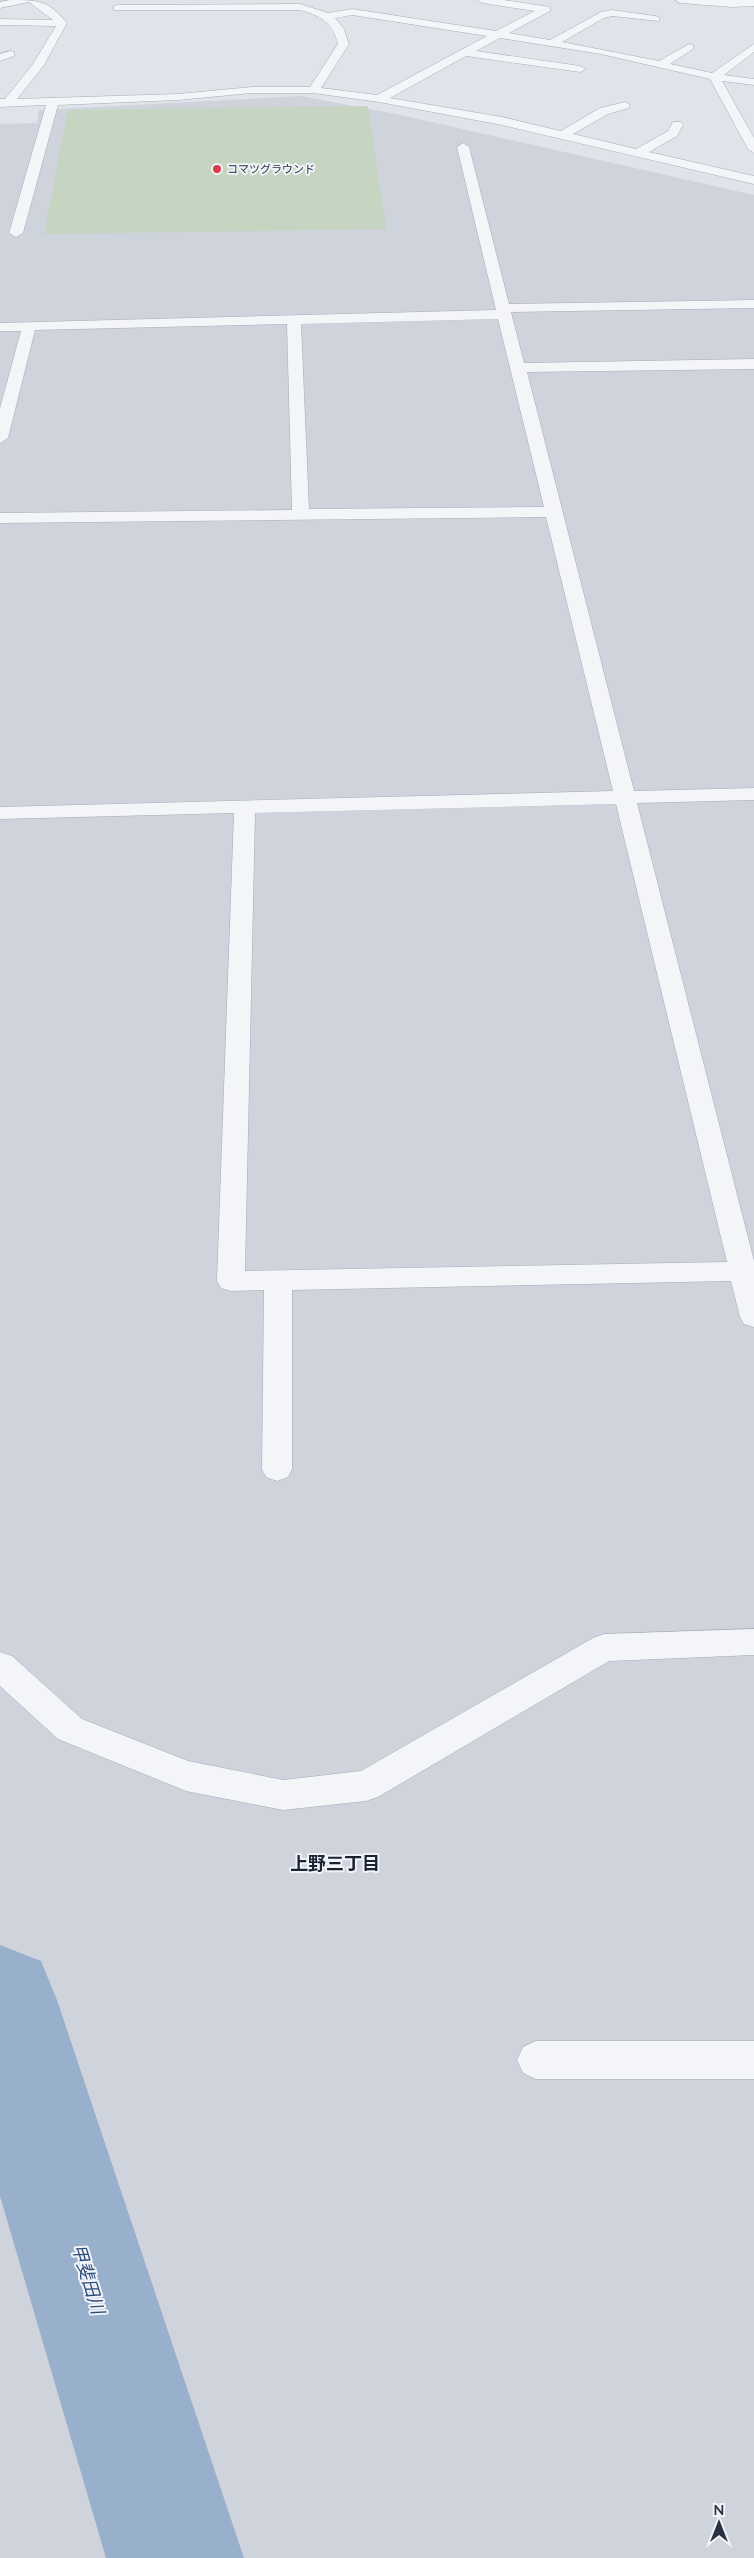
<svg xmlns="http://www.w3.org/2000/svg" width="754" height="2558" font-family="Lato,'Noto Sans JP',sans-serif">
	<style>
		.built { fill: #ced3dc }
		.green { fill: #c5d5c1 }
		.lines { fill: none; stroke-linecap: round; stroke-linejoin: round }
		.river { fill: #99b0cc; fill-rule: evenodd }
		.minor-casing { stroke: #a5aab5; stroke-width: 1 }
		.minor { fill: #f3f5f8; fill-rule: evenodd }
		.poi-dot { fill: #d73e4e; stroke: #f0f3f7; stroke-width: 2 }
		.labels { text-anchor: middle; stroke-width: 4; stroke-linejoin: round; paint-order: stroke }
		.far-poi-label { font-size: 11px; fill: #283043; stroke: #f0f3f7; text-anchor: start }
		.near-neighbourhood-label { font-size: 18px; font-weight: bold; fill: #1a2133; stroke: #f0f3f7 }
		.near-water-label { font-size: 18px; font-style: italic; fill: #2f4d79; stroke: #f0f3f7 }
	</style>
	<rect width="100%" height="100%" fill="#e0e4ea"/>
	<!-- built -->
	<polygon class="built" points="301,96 396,114 754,195 754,2558 0,2558 0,124 37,123 39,110"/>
	<!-- green -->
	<polygon class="green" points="368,106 386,229 44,234 68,110"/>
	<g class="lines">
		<!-- river -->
		<polygon class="river" points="0,1945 41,1961 57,2000 244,2558 106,2558 0,2196"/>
		<!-- minor casing -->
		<g class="minor-casing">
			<g id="minor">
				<path d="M10 0C38 0 48 0 67 23L44 65 17 99 178 94 252 87H310L338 44C333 23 320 15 300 10H114V6L118 5 300 4 328 13 352 9 496 31 535 11 482 3 477 0H504L550 7V11L509 33 550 40 601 12 612 10 655 16 659 17V21L612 16 604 18 562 42 659 61 689 44 693 45V49L670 64 712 73 754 44V52L724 75 754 79V85L722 81 754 138V153L748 149 710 79 601 54 500 38 476 51 580 66 586 69 580 72 466 56 390 98 502 117 561 131 600 108 625 102 629 104V108L608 114 573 134 636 149 668 131 673 122H681L683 125 677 136 649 152 754 176V184L502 125 379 102 313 93H252L178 100 58 105 23 233 16 237 9 233 46 105 0 107V99H5L33 64 56 26 0 25V19L53 20 29 2 0 8V2ZM352 15 487 36 377 95 321 88 349 44 344 29 335 18Z"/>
				<polygon points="675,0 754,0 754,6 732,7 680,3"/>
				<polygon points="10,51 14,52 14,56 0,61 0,54"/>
				<path d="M463 143 469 147 509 304 754 300V308L511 312 524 363 754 359V369L527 372 634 791 754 788V800L637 803 754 1261V1327L744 1324 740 1317 731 1281 292 1290V1469L288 1477 277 1481 266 1477 262 1469 264 1290 231 1291 221 1288 217 1281 234 813 0 819V807L613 791 546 517 0 523V513L292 510 287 324 35 330 8 438 0 443V408L21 331H0V323L496 310 457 147ZM498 319 544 507 309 509 301 324ZM616 804 727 1262 245 1271 255 813Z"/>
				<polygon points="754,1629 754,1655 609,1661 378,1797 366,1801 283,1810 186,1791 58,1739 0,1686 0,1652 12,1656 82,1719 188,1761 283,1780 361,1771 593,1638 604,1634"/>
				<polygon points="536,2041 754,2041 754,2079 536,2079 523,2073 517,2060 523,2047"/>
			</g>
		</g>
		<!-- minor -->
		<use href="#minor" class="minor"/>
	</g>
	<!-- markers -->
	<circle class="poi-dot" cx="217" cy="169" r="5"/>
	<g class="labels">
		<!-- far-poi labels -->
		<g class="far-poi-label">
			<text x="227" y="173">コマツグラウンド</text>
		</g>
		<!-- near-neighbourhood labels -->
		<g class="near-neighbourhood-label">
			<text x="335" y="1870">上野三丁目</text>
		</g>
		<!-- near-water labels -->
		<g class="near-water-label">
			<text transform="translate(88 2279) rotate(73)" y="6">甲斐田川</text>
		</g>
	</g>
	<!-- north arrow -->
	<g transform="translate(719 2523)" stroke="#f0f3f7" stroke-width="4" paint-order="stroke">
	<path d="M0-4L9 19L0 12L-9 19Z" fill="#283043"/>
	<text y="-8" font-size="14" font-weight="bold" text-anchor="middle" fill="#283043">N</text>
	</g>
</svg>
